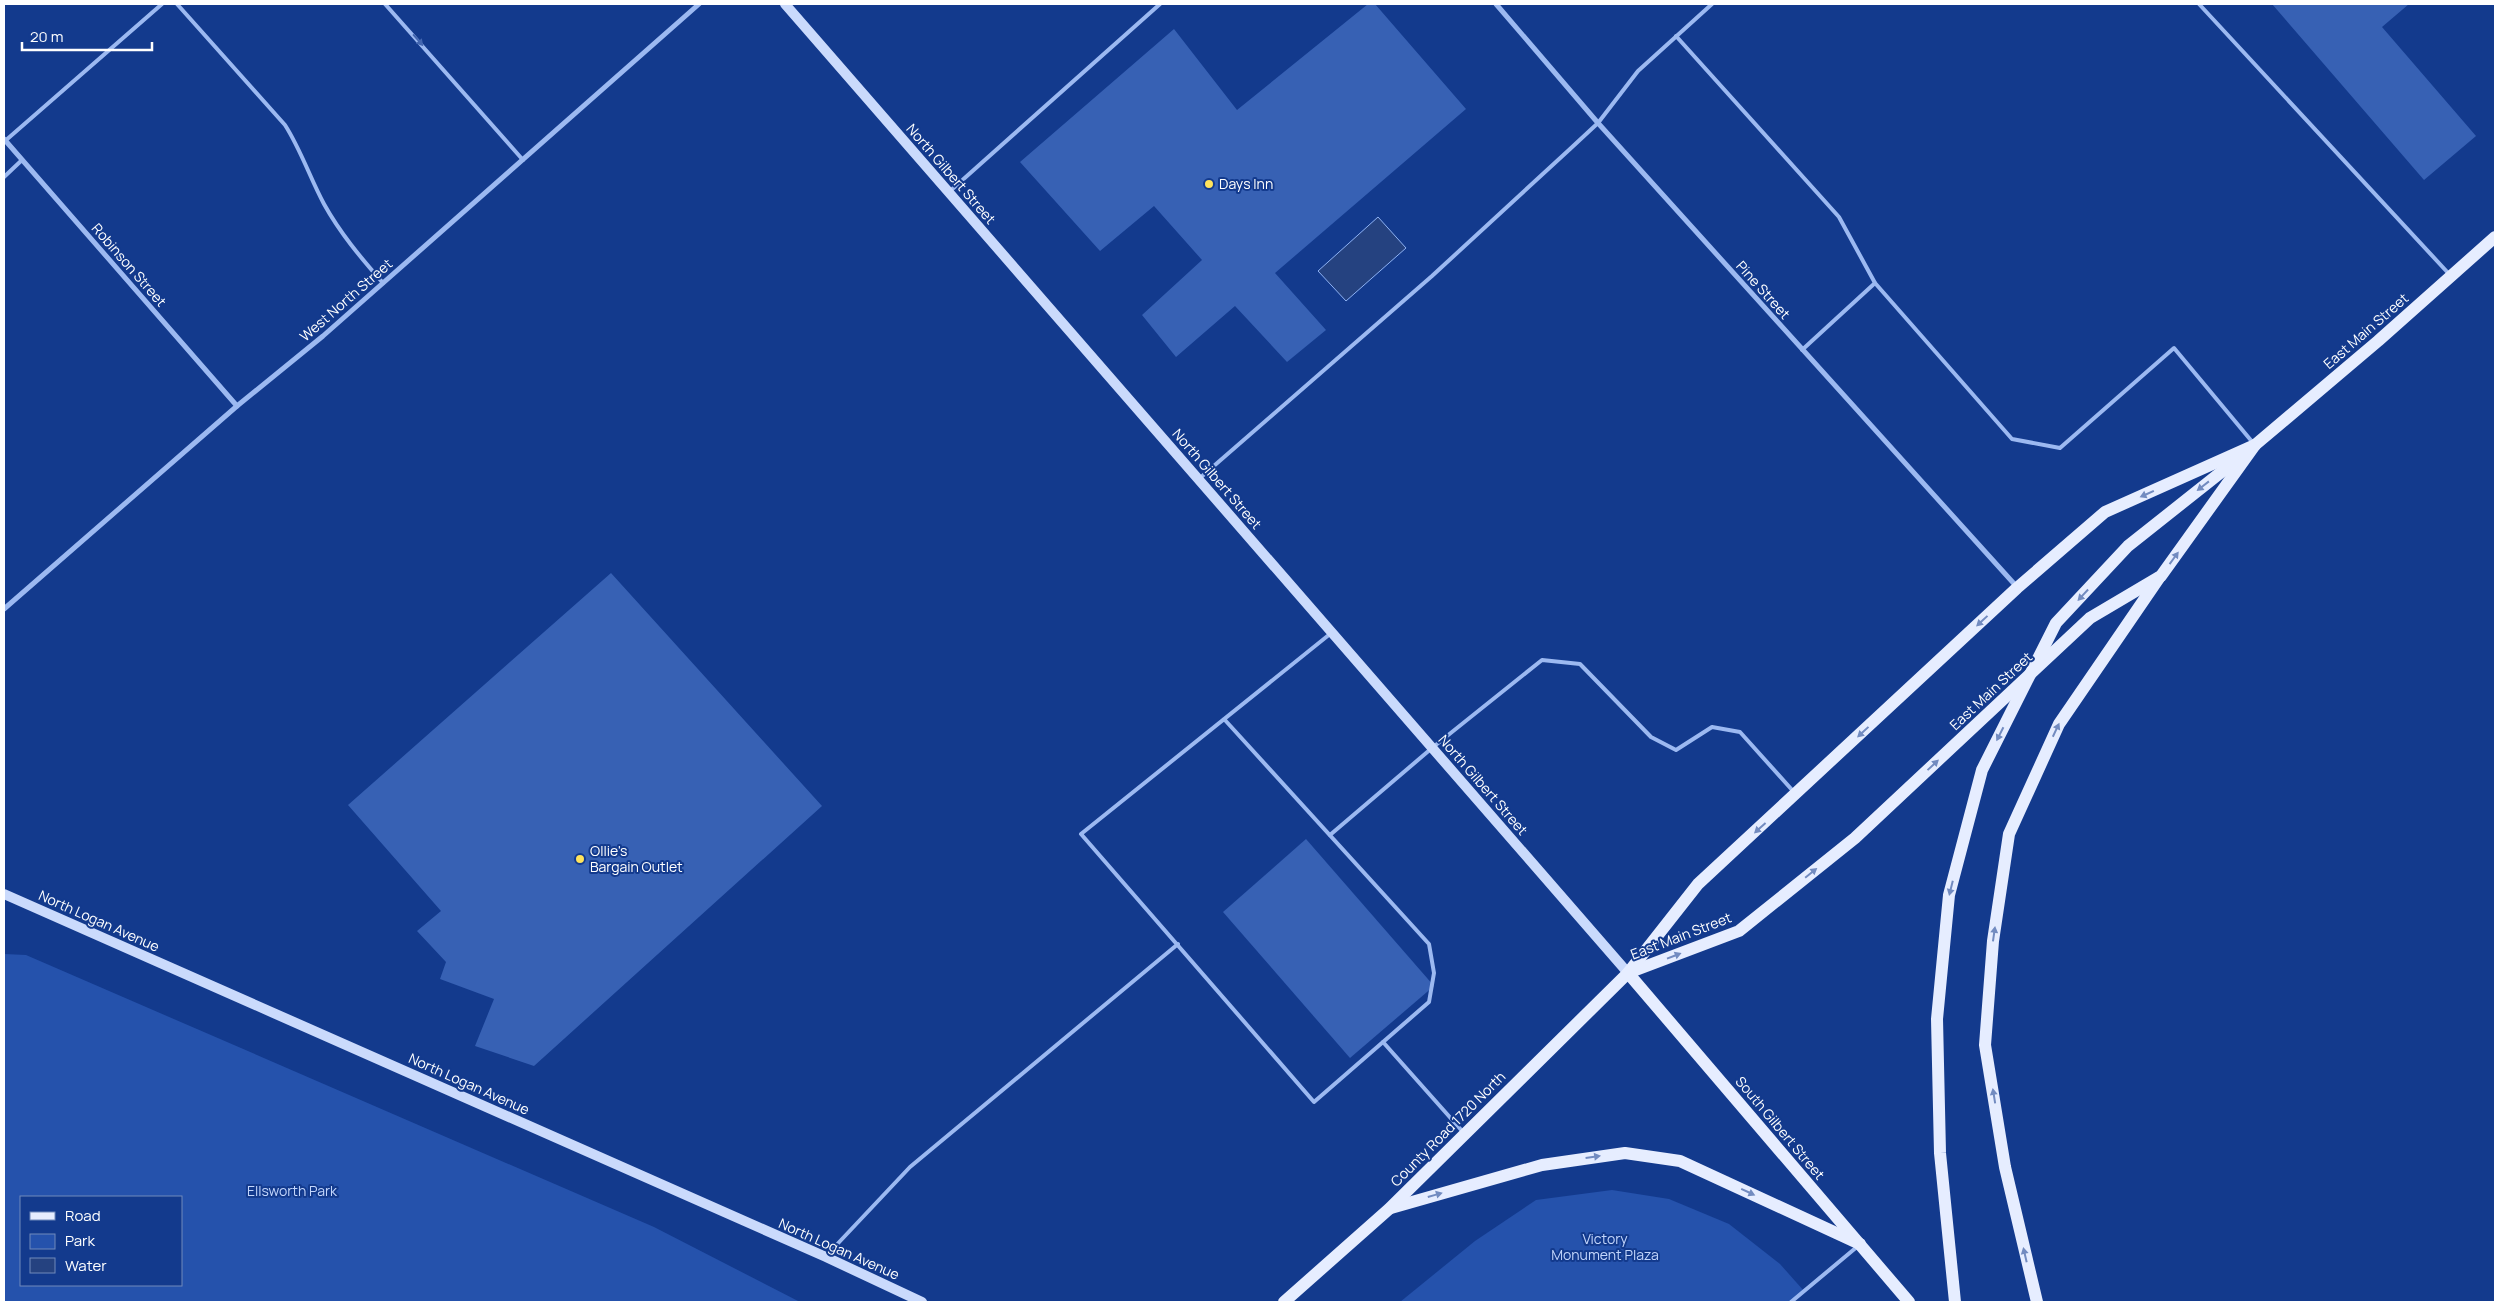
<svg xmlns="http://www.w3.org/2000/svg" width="2499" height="1306" font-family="Manrope,sans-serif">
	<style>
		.green { fill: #2552ac; fill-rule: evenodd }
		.water { fill: #254280; stroke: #8eb2f4 }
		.building { fill: #3761b4 }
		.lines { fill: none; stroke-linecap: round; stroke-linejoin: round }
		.lane { stroke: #9cb9f1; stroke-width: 4 }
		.street { stroke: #9cb9f1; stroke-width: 5 }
		.secondary { stroke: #cadafc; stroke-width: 10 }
		.primary { stroke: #e6edff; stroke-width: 12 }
		.oneway { fill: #4366b0 }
		.oneway2 { fill: #728bc0 }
		.poi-dot { fill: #ffe35c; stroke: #133a8d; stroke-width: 2 }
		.labels { text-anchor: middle; stroke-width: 4; stroke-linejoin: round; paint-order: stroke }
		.street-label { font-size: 14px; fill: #fff; stroke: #133a8d }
		.poi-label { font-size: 14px; fill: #fff; stroke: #133a8d; text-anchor: start }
		.park-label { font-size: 14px; fill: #c3d6fc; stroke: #133a8d }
	</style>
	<rect width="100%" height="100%" fill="#133a8d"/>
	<!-- green -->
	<g class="green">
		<path d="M4 954 26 955 654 1227 800 1302H4ZM21 1197H181V1285H21Z"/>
		<polygon points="1612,1190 1669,1199 1729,1224 1780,1264 1804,1291 1791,1302 1400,1302 1475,1241 1536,1200"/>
	</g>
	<!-- water -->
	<polygon class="water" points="1378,217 1406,248 1346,301 1318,271"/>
	<!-- building -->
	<g class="building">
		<polygon points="1368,4 1375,4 1466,109 1275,273 1326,330 1287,362 1235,306 1176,357 1142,315 1202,260 1154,206 1100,251 1020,162 1174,29 1237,110"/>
		<polygon points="2272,4 2409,4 2382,27 2476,136 2424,180"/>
		<polygon points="611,573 822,806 534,1066 475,1046 494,999 440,979 446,962 417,931 441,911 348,805"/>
		<polygon points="1306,839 1434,986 1350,1058 1223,912"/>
	</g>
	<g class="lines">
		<!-- lane -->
		<g class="lane">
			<path d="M177 4 285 125C301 150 310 178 324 204 340 233 361 258 383 283"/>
			<polyline points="385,4 523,160"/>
			<polyline points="2199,4 2450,275"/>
			<polyline points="1676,36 1839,217 1875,283 2012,439 2060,448 2174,348 2254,444"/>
			<polyline points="5,141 162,4"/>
			<polyline points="4,177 22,160"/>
			<polyline points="949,192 1160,4"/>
			<polyline points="1802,350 1875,283"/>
			<polyline points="1200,478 1432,276 1570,149 1598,123 1638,71 1712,4"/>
			<polyline points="1224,719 1429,944 1434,973 1429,1002 1314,1102 1081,834 1330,634"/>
			<polyline points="1330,835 1432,748 1542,660 1580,664 1651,737 1676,750 1712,727 1740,732 1793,791"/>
			<polyline points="1383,1042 1463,1132"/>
			<polyline points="827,1255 910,1167 1178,944"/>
			<polyline points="1791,1302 1858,1246"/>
		</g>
		<!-- street -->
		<g class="street">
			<polyline points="1496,4 1598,123 2017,587"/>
			<polyline points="4,139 237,406"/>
			<polyline points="4,609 237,406 323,336 699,4"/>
		</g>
		<!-- secondary -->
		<g class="secondary">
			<polyline points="785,4 1628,973"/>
			<polyline points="4,894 826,1257 922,1302"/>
		</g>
		<!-- primary -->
		<g class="primary">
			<polyline points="1628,973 1739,931 1855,838 2090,618 2161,576 2255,445 2378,341 2495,237"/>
			<polyline points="1628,973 1909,1302"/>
			<polyline points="1391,1208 1542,1165 1625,1153 1680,1161 1860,1244"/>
			<polyline points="1284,1302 1389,1209 1628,973 1698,884 2017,588 2105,512 2255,445"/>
			<polyline points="1955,1302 1940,1153 1937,1019 1949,895 1982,770 2056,623 2128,546 2239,458"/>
			<polyline points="2037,1302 2005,1167 1985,1045 1993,941 2009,834 2059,724 2159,578"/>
		</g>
	</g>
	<!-- one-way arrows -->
	<defs><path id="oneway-solid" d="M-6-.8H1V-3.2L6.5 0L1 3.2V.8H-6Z" transform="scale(1.25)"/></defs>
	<use class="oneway" href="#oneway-solid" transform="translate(418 40) rotate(49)"/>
	<g class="oneway2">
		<use href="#oneway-solid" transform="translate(2203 486) rotate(142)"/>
		<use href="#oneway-solid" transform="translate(2147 494) rotate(156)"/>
		<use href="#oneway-solid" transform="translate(2174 558) rotate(-54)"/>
		<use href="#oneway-solid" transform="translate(2083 595) rotate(133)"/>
		<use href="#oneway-solid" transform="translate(1982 621) rotate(137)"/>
		<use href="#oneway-solid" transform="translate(2056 730) rotate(-65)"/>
		<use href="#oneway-solid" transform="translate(1863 732) rotate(137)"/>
		<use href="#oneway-solid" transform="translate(2000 734) rotate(117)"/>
		<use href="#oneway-solid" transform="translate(1933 765) rotate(-43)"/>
		<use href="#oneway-solid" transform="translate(1760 828) rotate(138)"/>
		<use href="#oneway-solid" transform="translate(1811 873) rotate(-39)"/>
		<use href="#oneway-solid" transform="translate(1951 888) rotate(104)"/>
		<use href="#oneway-solid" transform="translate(1994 934) rotate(-82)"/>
		<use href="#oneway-solid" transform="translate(1674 956) rotate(-21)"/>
		<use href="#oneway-solid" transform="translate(1994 1096) rotate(-99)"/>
		<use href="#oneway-solid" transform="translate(1593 1157) rotate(-8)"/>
		<use href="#oneway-solid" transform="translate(1748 1192) rotate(25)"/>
		<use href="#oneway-solid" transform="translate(1435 1195) rotate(-16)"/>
		<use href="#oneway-solid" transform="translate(2025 1255) rotate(-103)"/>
	</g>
	<!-- markers -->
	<g class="poi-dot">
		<circle cx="1209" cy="184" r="5"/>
		<circle cx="580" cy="859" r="5"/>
	</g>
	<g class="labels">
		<!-- street labels -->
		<g class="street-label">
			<text transform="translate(951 174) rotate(49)" y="5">North Gilbert Street</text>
			<text transform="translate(129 265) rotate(49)" y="5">Robinson Street</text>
			<text transform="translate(1763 290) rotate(48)" y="5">Pine Street</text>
			<text transform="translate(346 300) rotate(-41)" y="5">West North Street</text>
			<text transform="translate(2366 331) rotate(-41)" y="5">East Main Street</text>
			<text transform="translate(1217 479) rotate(49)" y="5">North Gilbert Street</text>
			<text transform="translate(1991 691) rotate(-43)" y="5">East Main Street</text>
			<text transform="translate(1483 785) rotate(49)" y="5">North Gilbert Street</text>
			<text transform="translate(99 921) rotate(24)" y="5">North Logan Avenue</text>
			<text transform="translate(1681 936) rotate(-21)" y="5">East Main Street</text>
			<text transform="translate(469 1084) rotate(24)" y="5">North Logan Avenue</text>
			<text transform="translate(1780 1128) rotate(50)" y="5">South Gilbert Street</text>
			<text transform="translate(1448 1129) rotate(-45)" y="5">County Road 1720 North</text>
			<text transform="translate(839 1249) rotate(24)" y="5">North Logan Avenue</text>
		</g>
		<!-- poi labels -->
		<g class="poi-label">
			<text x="1219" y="189">Days Inn</text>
			<text x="590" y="856">Ollie's<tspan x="590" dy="16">Bargain Outlet</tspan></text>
		</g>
		<!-- park labels -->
		<g class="park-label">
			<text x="292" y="1196">Ellsworth Park</text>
			<text x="1605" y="1244">Victory<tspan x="1605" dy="16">Monument Plaza</tspan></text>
		</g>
	</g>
	<!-- border -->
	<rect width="2499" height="1306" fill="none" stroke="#ffffff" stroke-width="10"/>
	<!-- legend -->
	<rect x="20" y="1196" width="162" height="90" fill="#133a8d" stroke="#7189bb"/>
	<rect x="30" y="1212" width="25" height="8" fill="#e6edff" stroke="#7189bb"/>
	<text x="65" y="1221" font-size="15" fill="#ffffff">Road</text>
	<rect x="30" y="1234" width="25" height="15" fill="#2552ac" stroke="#7189bb"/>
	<text x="65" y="1246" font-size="15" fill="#ffffff">Park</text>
	<rect x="30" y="1258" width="25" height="15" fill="#254280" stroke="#7189bb"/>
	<text x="65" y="1271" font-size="15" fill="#ffffff">Water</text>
	<!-- scale -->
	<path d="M22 42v8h130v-8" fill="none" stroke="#ffffff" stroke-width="2.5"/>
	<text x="30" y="42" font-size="15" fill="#ffffff" stroke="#133a8d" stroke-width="4" paint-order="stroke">20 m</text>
</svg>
